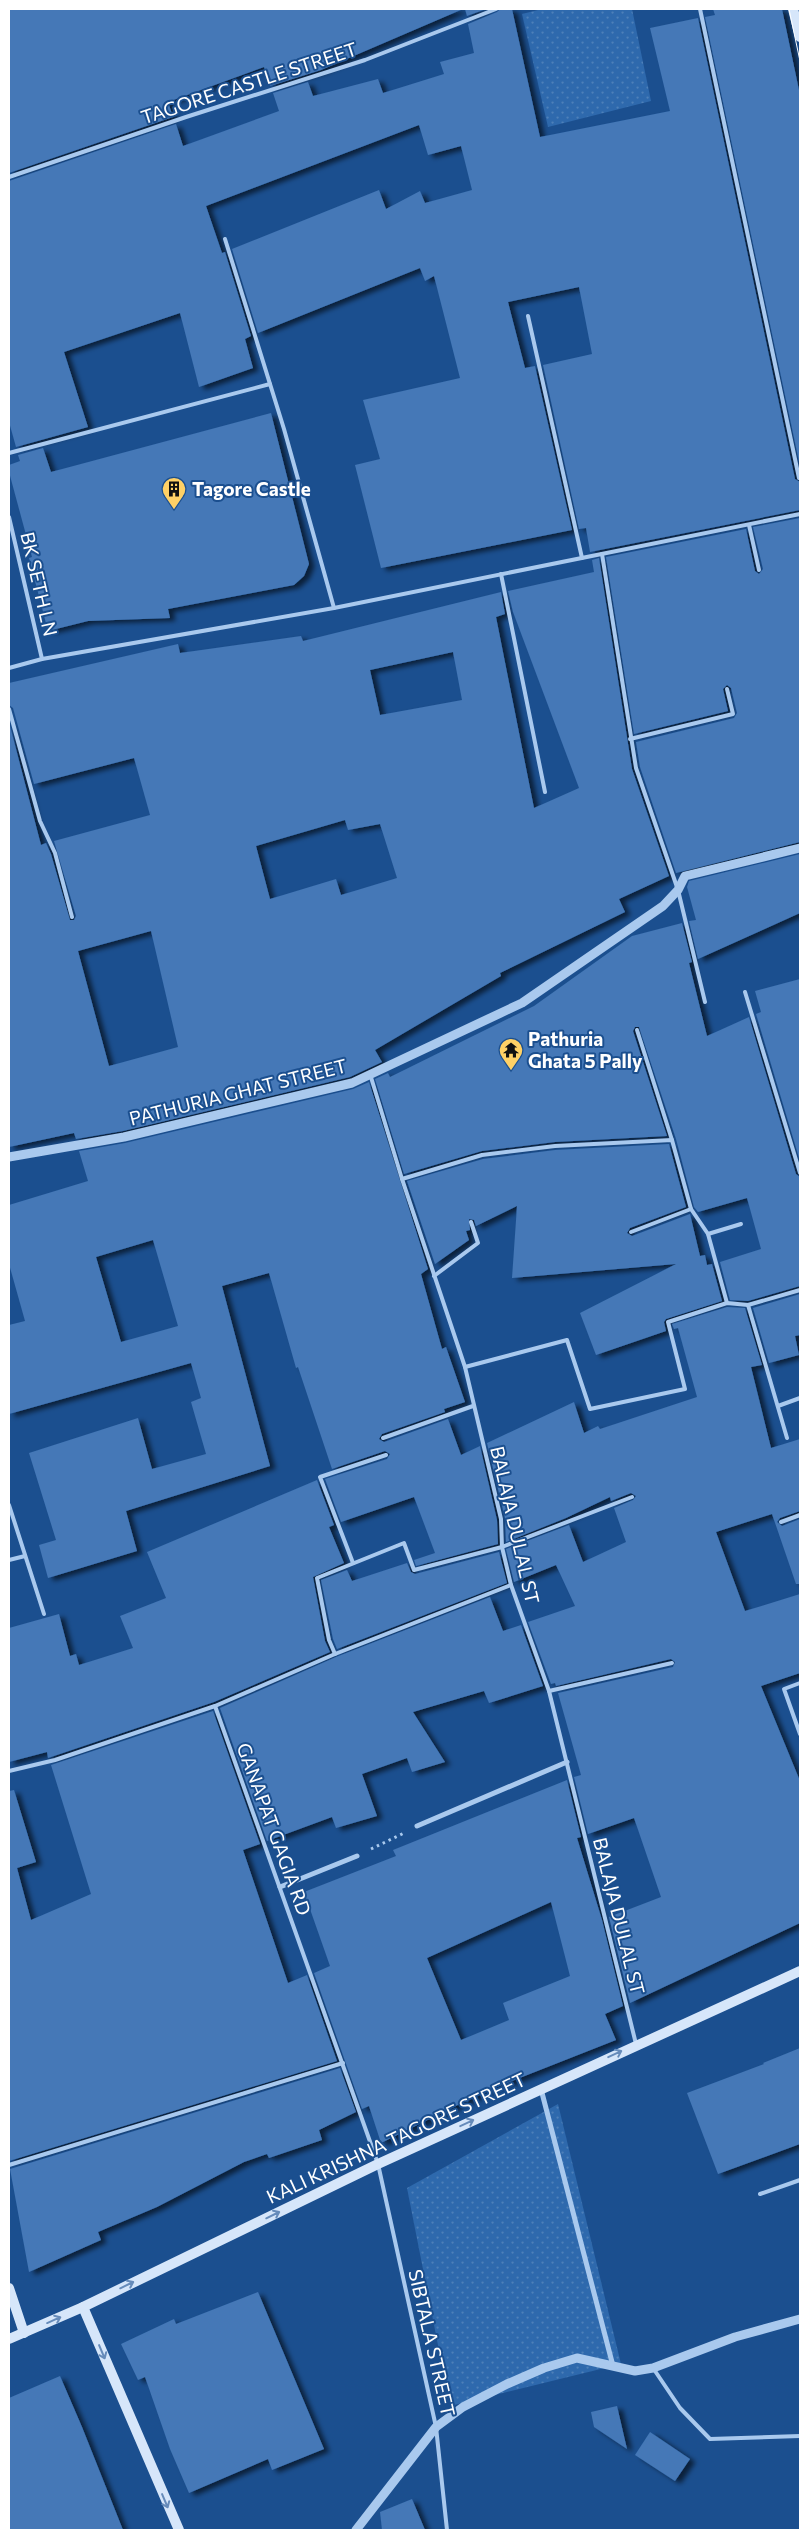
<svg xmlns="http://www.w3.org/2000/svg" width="809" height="2539" font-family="Commissioner,sans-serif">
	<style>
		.green { fill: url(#green-dots) }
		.building { fill: #4478b7; fill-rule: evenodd; filter: url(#shadow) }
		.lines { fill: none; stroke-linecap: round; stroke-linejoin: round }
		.path { stroke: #a9c9ee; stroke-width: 3; stroke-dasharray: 2.5 4; stroke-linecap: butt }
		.service { stroke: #a9c9ee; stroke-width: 4 }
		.minor { stroke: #a9c9ee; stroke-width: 5 }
		.tertiary { stroke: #a9c9ee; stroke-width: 9 }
		.secondary { stroke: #d6e6fa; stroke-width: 10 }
		.tram { stroke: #fff; stroke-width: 1 }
		.oneway { stroke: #668bba }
		.labels { text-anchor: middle; stroke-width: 4; stroke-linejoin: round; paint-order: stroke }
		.street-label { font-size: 19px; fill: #fff; stroke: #1b4f8f }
		.poi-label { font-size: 19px; font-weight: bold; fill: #fff; stroke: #1b4f8f; text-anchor: start }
	</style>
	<defs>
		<pattern id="green-dots" width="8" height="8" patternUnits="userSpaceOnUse" patternTransform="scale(1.25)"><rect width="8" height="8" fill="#2e69ad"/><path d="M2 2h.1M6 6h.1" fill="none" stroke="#4d80b9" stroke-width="1.8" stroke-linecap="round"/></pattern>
		<filter id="shadow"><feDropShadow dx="5.5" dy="3" stdDeviation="2.5" flood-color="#0009"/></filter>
	</defs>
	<rect width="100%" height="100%" fill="#1b4f8f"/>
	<!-- green -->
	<g class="green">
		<polygon points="542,9 632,9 651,101 548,127 522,14"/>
		<polygon points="558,2104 621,2364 450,2406 407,2188"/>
	</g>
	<!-- building -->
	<g class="building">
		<polygon points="9,9 463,9 321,70 270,86 264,67 168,102 173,117 9,173"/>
		<polygon points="465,9 486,9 467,16"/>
		<polygon points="500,9 512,9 540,137 670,111 650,28 698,18 795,479 800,482 800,510 590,552 586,528 579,529 543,365 592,354 579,287 508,302 525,368 535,366 572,530 381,568 355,465 380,459 363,400 460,378 434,276 425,281 420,268 258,333 232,249 379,190 386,209 420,191 425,203 472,190 461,146 428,155 419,125 206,206 222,253 225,252 251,336 245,339 253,368 199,387 180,313 64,352 88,427 16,447 9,422 9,181 176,124 183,146 279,111 273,93 308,82 313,96 378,79 383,93 444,74 440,62 474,53 468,24 497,12"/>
		<polygon points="713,9 782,9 800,95 800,466 705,17 715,15"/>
		<polygon points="271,413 309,564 304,576 294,585 168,609 170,618 88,621 48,631 29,558 32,557 9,472 9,465 20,461 18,455 43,448 51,472"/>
		<polygon points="800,518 800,842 676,873 640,767 636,742 734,718 737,713 731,688 727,685 723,689 728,711 634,734 606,557 746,529 755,571 759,574 763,569 753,527"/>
		<path d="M599 558 632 769 669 876 619 899 625 912 500 973 501 976 375 1050 382 1062 350 1077 123 1131 76 1139 74 1133 9 1147V722L41 845 46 843 51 854 70 920H74L76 916 54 841 150 815 134 758 34 784 13 708 9 705V683L178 644 180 653 301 636 303 641 501 592 505 614 496 617 534 808 579 788 513 612 508 591 594 572 592 560ZM453 652 462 700 380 715 370 670ZM345 820 348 830 380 824 397 878 341 895 336 879 270 899 256 846ZM151 931 178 1047 109 1066 78 951Z"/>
		<polygon points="800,854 800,913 698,959 689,921 696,920 687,887 689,881"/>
		<polygon points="682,923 692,962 689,963 707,1036 749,1017 796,1174 800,1177 800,1286 748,1301 730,1300 720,1262 761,1249 747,1198 698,1212 694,1207 676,1139 639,1027 635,1027 633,1031 667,1136 555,1142 482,1151 404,1174 375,1079 388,1073 390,1077 534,1006 632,936"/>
		<polygon points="800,979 800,1161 756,1014 761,1012 755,991"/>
		<path d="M369 1082 428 1269 421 1274 442 1349 446 1347 465 1402 444 1409 445 1412 382 1434 379 1439 384 1442 448 1419 461 1455 480 1446 497 1520 498 1544 416 1566 414 1560 435 1553 414 1497 341 1522 325 1479 387 1459 390 1454 385 1451 332 1469 298 1367 296 1368 269 1273 222 1286 270 1466 126 1511 137 1551 48 1578 39 1545 56 1540 29 1453 138 1418 152 1469 206 1454 191 1402 201 1398 191 1363 9 1414V1325L25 1321 9 1264V1205L88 1181 79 1151 125 1143 353 1089ZM153 1240 178 1326 121 1342 96 1257Z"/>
		<polygon points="669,1144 686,1207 630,1228 627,1233 632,1236 690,1214 700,1256 705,1255 707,1265 712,1264 722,1301 666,1319 664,1322 666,1331 596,1355 580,1313 676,1264 512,1278 517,1206 476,1226 474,1220 469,1219 470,1230 466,1231 469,1240 435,1264 407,1181 483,1159 555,1150"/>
		<polygon points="800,1294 800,1335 795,1336 799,1355 769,1363 753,1308"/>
		<polygon points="727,1307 745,1308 762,1365 751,1367 771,1448 800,1439 800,1511 780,1518 777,1522 782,1526 800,1519 800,1584 796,1584 772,1514 716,1532 745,1611 800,1594 800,1673 761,1686 800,1781 800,1923 630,2003 609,1917 661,1897 634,1818 588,1834 574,1777 581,1775 558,1693 673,1667 675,1662 671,1659 556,1686 555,1683 551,1684 528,1622 575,1606 556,1565 514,1582 506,1549 569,1525 583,1562 626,1542 614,1508 633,1500 636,1496 631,1493 611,1501 610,1497 566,1518 506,1542 505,1518 487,1443 574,1402 584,1433 598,1426 600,1429 697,1397 678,1328 674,1329 672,1324"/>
		<polygon points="317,1480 334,1525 329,1527 344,1563 313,1577 325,1641 330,1652 214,1702 54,1756 48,1758 47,1752 9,1762 9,1628 59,1614 70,1656 76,1654 79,1665 133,1648 120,1616 166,1598 147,1552"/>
		<polygon points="499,1552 507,1583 337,1649 333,1639 321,1580 347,1570 352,1581 407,1563 411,1572 415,1574"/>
		<polygon points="490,1597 503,1631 521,1625 543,1686 489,1703 484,1691 413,1712 445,1762 412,1772 407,1758 362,1774 377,1816 336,1828 332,1817 267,1841 220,1708 336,1657"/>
		<polygon points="213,1711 260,1844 243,1850 288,1983 307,1975 337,2061 9,2161 9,1791 14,1790 36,1862 17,1868 31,1920 91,1894 51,1765"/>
		<path d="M567 1780 581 1837 577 1838 602 1920 623 2006 605 2014 616 2040 484 2092 381 2143 369 2106 362 2109 314 1973 330 1966 304 1892 396 1856 393 1850ZM551 1902 570 1976 503 2003 509 2020 461 2040 427 1958Z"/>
		<polygon points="800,2048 800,2144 718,2174 687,2093 764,2064 763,2063"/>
		<polygon points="340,2068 356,2112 319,2130 322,2140 269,2158 267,2154 244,2162 157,2207 98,2232 101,2240 29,2272 10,2169"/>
		<polygon points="258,2292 324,2449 272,2470 268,2459 189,2493 170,2449 145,2377 138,2380 121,2344 174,2319 176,2324"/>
		<polygon points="60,2376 82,2427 123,2530 9,2530 9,2398"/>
		<polygon points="617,2406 627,2449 594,2427 591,2412"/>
		<polygon points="650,2432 690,2459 675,2481 635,2455"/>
		<polygon points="412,2499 425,2530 382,2530 380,2512"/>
	</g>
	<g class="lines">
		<!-- path -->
		<polyline class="path" points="371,1849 404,1833"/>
		<!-- service -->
		<g class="service">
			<polyline points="700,9 799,478"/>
			<polyline points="9,177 186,117 365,60 496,9"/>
			<polyline points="225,239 284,429 334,608"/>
			<polyline points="528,316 582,558"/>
			<polyline points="9,453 270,384"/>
			<polyline points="9,517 42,659"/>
			<polyline points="749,525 759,570"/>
			<polyline points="602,554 636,768 678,890 705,1002"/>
			<polyline points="501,574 545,792"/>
			<polyline points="9,668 42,659 334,608 800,514"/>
			<polyline points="9,709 40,821 55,853 72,917"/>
			<polyline points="630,739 733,714 727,689"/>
			<polyline points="745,992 800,1173"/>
			<polyline points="637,1030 672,1140"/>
			<polyline points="370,1074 402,1179 465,1367 501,1519 502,1547 511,1585 549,1691 636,2044"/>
			<polyline points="402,1179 482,1155 555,1146 672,1140 691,1209 708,1234 727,1303"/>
			<polyline points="631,1232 691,1209"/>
			<polyline points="708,1234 741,1224"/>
			<polyline points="434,1276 478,1243 471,1222"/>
			<polyline points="748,1305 787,1438"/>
			<polyline points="465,1367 567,1340 590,1409 685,1389 668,1322 727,1303 748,1305 800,1290"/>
			<polyline points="778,1406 800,1398"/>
			<polyline points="383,1438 473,1406"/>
			<polyline points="9,1505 44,1614"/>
			<polyline points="781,1522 800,1515"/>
			<polyline points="9,1560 25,1556"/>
			<polyline points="353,1563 320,1477 386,1455"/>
			<polyline points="335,1654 329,1640 317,1578 404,1543 414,1570 502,1547 632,1497"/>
			<polyline points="800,1683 784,1689 800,1734"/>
			<polyline points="549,1691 672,1663"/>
			<polyline points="215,1706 335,1654 511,1585"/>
			<polyline points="9,1771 55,1760 215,1706 378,2164 436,2427 447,2530"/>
			<polyline points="9,2165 343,2063"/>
			<polyline points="760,2194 800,2180"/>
			<polyline points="653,2368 680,2408 710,2439 800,2436"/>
		</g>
		<!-- minor -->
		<g class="minor">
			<polyline points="417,1826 567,1762"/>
			<polyline points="280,1887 357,1856"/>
			<polyline points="541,2089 613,2366"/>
		</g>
		<!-- tertiary -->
		<g class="tertiary">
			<polyline points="9,1157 124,1137 352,1083 522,1003 663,906 678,890 685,876 800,848"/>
			<polyline points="356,2530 436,2427 463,2407 507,2384 544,2368 577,2358 635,2371 653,2368 735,2337 800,2319"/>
		</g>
		<!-- secondary -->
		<g class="secondary">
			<polyline points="793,9 800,37"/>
			<polyline points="9,2288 24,2333"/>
			<polyline points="83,2307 179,2530"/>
			<polyline points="9,2339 83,2307 378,2164 800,1971"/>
		</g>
		<!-- tram -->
		<g class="tram">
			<polyline points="789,9 800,61"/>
			<polyline points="800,9 800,12"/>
		</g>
	</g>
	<!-- one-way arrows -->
	<defs><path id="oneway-shaft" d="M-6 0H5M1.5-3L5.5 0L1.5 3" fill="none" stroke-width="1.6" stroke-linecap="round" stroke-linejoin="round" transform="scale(1.25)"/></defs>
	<g class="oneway">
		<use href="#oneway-shaft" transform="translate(615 2054) rotate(-25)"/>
		<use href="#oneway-shaft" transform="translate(467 2123) rotate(-25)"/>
		<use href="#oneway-shaft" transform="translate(273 2215) rotate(-26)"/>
		<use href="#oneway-shaft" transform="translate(127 2285) rotate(-26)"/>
		<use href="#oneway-shaft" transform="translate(54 2320) rotate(-24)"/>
		<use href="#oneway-shaft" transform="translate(102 2352) rotate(67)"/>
		<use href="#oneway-shaft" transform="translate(165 2501) rotate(67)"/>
	</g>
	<!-- icons -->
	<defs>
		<g id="building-pin" transform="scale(1.25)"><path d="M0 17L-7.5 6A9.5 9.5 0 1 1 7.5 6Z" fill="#ffd166" stroke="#1b4f8f"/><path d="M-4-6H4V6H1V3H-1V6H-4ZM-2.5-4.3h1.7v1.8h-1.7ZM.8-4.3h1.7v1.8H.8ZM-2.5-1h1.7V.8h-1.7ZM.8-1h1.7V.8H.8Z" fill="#111"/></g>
		<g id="temple-pin" transform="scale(1.25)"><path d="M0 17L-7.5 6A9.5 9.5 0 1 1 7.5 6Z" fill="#ffd166" stroke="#1b4f8f"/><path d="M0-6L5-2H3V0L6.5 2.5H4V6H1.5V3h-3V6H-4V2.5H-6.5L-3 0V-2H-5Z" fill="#111"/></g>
	</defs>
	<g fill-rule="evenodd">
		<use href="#building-pin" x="174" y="489"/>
		<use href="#temple-pin" x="511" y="1050"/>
	</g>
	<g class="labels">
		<!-- street labels -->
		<g class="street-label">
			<text transform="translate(249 83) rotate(-18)" y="7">TAGORE CASTLE STREET</text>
			<text transform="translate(39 584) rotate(77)" y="7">BK SETH LN</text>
			<text transform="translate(238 1092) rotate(-14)" y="7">PATHURIA GHAT STREET</text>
			<text transform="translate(515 1525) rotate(77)" y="7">BALAJA DULAL ST</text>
			<text transform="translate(274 1829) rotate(70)" y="7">GANAPAT GAGIA RD</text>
			<text transform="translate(619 1916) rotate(76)" y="7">BALAJA DULAL ST</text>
			<text transform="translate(396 2138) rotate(-25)" y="7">KALI KRISHNA TAGORE STREET</text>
			<text transform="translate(432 2343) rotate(77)" y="7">SIBTALA STREET</text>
		</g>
		<!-- poi labels -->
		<g class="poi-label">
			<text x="192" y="496">Tagore Castle</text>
			<text x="528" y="1046">Pathuria<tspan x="528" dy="22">Ghata 5 Pally</tspan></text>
		</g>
	</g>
	<!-- border -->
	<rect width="809" height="2539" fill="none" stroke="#ffffff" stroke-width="20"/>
</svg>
